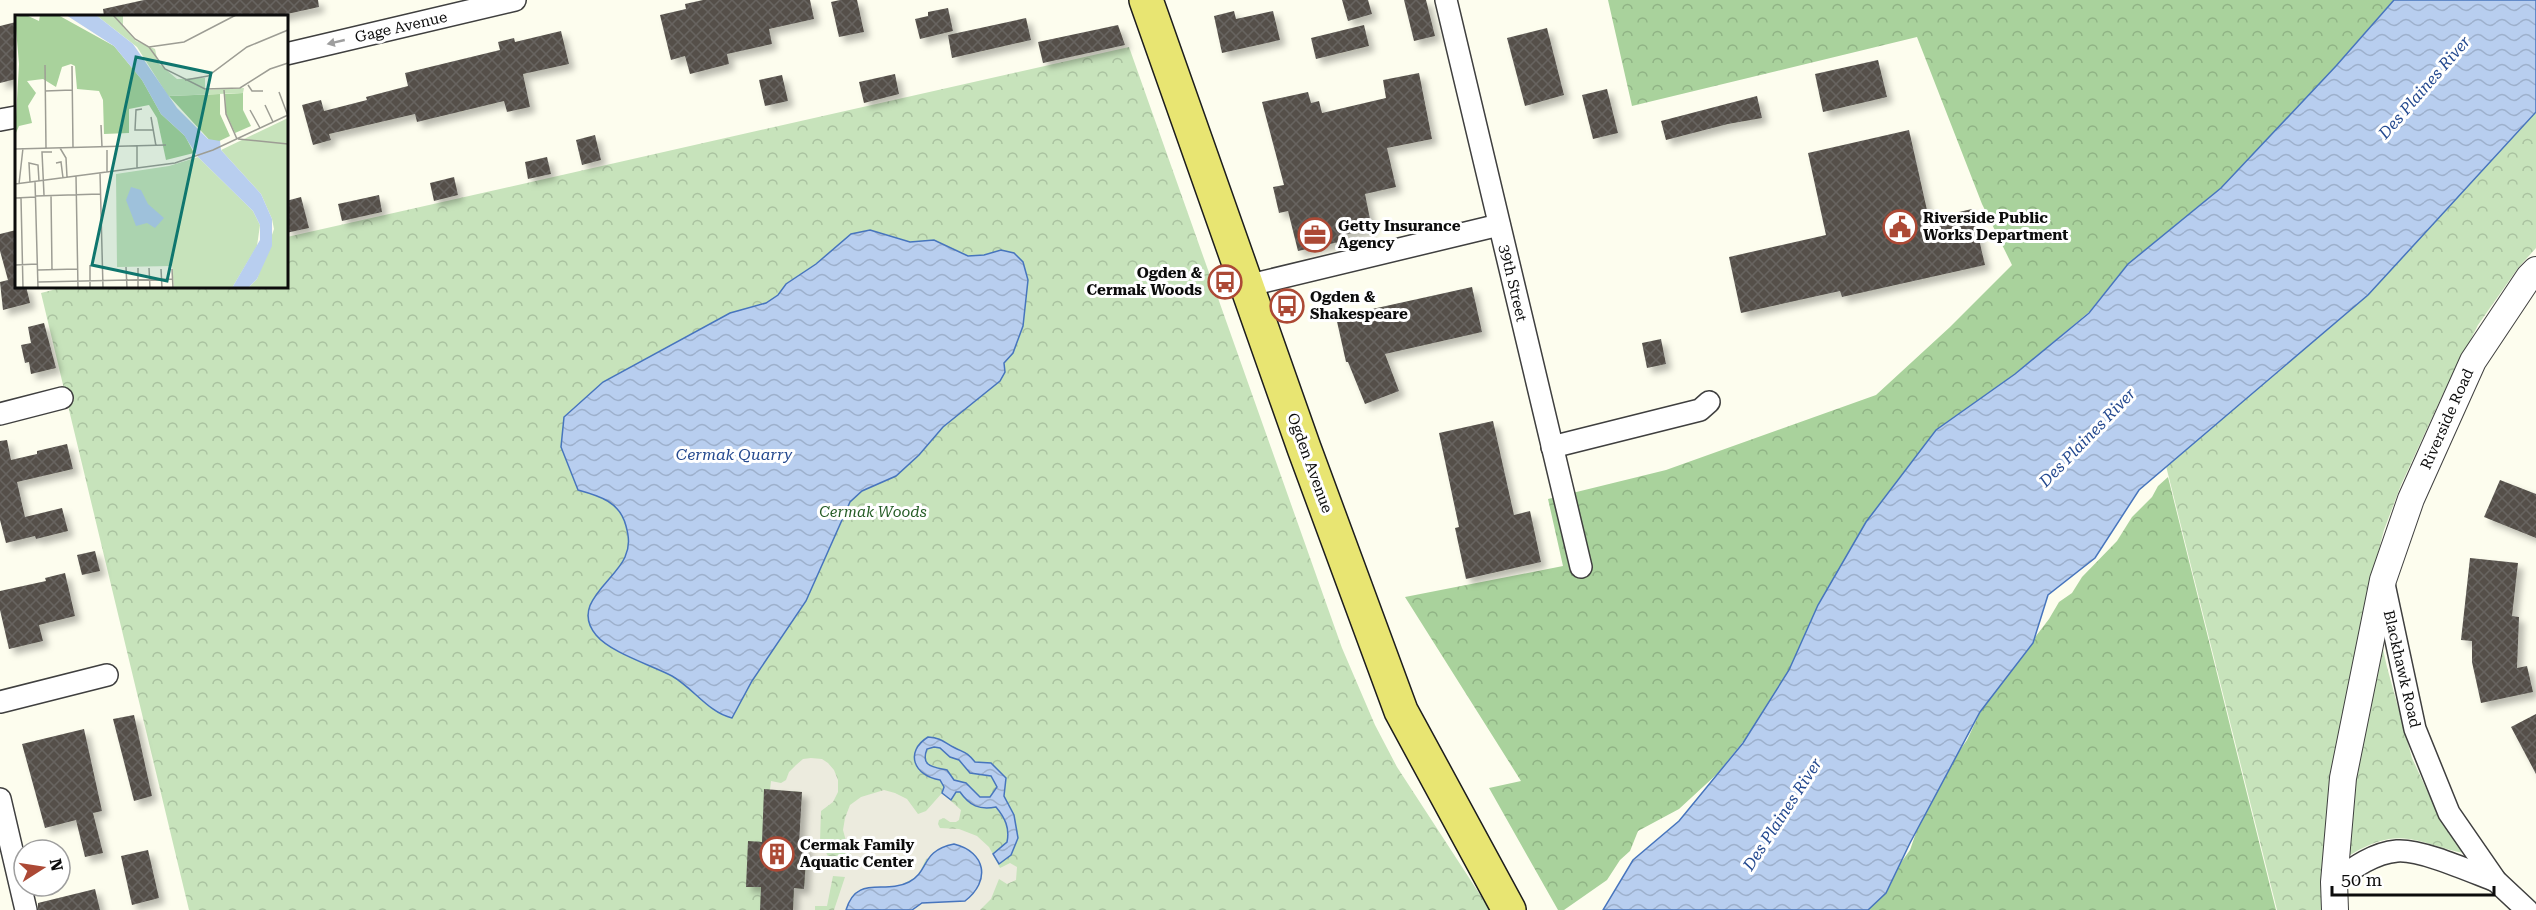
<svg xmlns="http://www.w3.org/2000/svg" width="2536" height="910" font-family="'Roboto Serif',serif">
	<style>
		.forest { fill: url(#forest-crowns) }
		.park { fill: url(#park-crowns) }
		.plaza { fill: #ecebde }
		.water { fill: url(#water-waves); stroke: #4775bd; stroke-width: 1.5; fill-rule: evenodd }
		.building { fill: url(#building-cross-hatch); filter: url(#shadow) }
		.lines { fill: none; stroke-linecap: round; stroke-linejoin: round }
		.minor-casing { stroke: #3f3f3f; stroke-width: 24 }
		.tertiary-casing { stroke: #3f3f3f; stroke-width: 28 }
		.primary-casing { stroke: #1d1d1d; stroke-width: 36 }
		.minor { stroke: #fff; stroke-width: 21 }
		.tertiary { stroke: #fff; stroke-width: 26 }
		.primary { stroke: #e8e572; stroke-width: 33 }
		.oneway { fill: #9e9e9e }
		.labels { text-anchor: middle; stroke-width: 6; stroke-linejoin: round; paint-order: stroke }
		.street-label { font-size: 15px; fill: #0c0c0c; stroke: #fff }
		.poi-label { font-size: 15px; font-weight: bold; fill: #0c0c0c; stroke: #fff; text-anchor: start }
		.park-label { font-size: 15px; font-style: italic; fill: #245c25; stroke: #fff }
		.water-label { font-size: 16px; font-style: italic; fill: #24498f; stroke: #fff }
		.inset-road { fill: none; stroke: #9d9d94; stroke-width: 1.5 }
		.view { fill: #0f766e; fill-opacity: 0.15; stroke: #0f766e; stroke-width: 3 }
		.inset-edge { fill: none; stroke: #0c0c0c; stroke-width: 3 }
	</style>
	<defs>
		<pattern id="forest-crowns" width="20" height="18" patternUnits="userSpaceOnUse" patternTransform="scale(1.5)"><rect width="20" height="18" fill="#a9d29c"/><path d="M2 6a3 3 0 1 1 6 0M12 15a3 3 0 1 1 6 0" fill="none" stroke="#90b385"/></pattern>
		<pattern id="park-crowns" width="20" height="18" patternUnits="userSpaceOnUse" patternTransform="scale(1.5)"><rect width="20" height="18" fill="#c7e3bb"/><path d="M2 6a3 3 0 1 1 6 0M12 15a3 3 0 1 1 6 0" fill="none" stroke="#aac2a0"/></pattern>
		<pattern id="water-waves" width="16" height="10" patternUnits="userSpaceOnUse" patternTransform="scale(1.5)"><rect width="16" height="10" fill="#b8ceef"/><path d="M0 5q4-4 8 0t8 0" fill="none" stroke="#9db0cc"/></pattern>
		<pattern id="building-cross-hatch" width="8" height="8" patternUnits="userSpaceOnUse" patternTransform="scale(1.5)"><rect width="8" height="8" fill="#54504a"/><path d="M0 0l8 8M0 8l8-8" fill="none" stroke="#686460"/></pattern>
		<filter id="shadow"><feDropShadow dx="5.5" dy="5.5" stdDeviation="3" flood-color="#0004"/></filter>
	</defs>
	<rect width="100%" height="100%" fill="#fdfdee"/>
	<!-- forest -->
	<g class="forest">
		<polygon points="1608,0 2394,0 2336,66 2221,188 2128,264 2089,312 2015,374 1936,430 1821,645 1717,774 1679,809 1638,831 1630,851 1620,860 1607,880 1564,910 1558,910 1489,788 1521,781 1405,597 1563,566 1548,499 1666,470 1876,395 1950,327 2012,265 1982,204 1917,37 1632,106"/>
		<polygon points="2168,477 2276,910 1867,910 1910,850 1919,824 1946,770 1967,740 1984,704 2049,619 2059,602 2072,593 2082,577 2117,541 2132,517 2152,497 2158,486"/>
	</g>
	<!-- park -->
	<g class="park">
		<polygon points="1129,47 1342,648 1375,725 1397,767 1490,910 189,910 41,293 68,286 286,286 287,237"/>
		<path d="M2536 112V248L2518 268 2478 325 2442 396 2401 485 2384 530 2369 587 2387 667 2412 758 2430 797 2453 831 2464 853C2446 850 2428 842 2409 839 2376 834 2349 856 2323 873V910H2277L2166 466 2368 295Z"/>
	</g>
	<!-- plaza -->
	<polygon class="plaza" points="811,758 822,759 828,763 834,770 838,780 838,792 833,802 821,811 820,841 830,860 836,864 844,862 850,856 851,850 846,841 843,830 845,818 850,805 861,797 884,790 895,793 907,799 918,814 926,811 942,793 961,810 959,820 956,822 950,822 944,818 939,820 938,824 940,828 959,829 977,836 989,847 1000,868 1010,863 1017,867 1016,880 1007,884 999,879 991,899 980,910 912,910 922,903 944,901 979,862 973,853 964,847 926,859 918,876 903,884 894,887 864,888 854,894 846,910 834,910 845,877 833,876 827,906 815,906 815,910 793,910 794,888 804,889 807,845 797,844 802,792 770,790 771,781 781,783 786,780 789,772 796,765 803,759"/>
	<!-- water -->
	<g class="water">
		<polygon points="2394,0 2536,0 2536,112 2368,295 2139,490 2095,558 2048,595 2033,643 1980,712 1910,843 1886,893 1868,910 1603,910 1633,860 1679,821 1743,743 1789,670 1818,605 1866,522 1936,430 2015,374 2089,313 2128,264 2221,188 2336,66"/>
		<path d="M870 230 910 242 934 240 968 256 984 255 1001 250 1014 253 1023 262 1028 280 1023 326 1013 353 1004 363 1005 372 1000 381 943 427 919 455 896 476 862 491 850 502 806 601 752 681 732 718C709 713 693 688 672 676 651 665 611 653 596 635 570 604 615 581 625 557 630 546 629 537 626 526 620 502 600 496 578 490L561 447 564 417 603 382 730 313 766 303 778 295 786 284 816 264 851 234Z"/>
		<path d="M928 737C943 738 944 743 955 748 965 753 967 752 975 762L991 763 1006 778 1004 796 1014 815 1018 838 1011 855 999 864 993 854 1007 842C1010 828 1005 818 996 807 979 810 970 806 960 792H956L951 800 942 793 944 787 940 780C914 776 904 752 928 737ZM934 747 940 748 950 757 959 760 970 773 991 776 997 787 990 797H980L966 783 954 780 947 770C934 767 920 767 927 749Z"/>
		<path d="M954 844C986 852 991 881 965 901L922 903 912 910H846C857 874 884 895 909 882 930 871 920 851 954 844Z"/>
	</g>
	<!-- building -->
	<g class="building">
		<polygon points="144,0 318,0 319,7 278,16 104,16 103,9"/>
		<polygon points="703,0 810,0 814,19 769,29 772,44 727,54 729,64 690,74 685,56 671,60 660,15 686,9 685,4"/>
		<polygon points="840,0 857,0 864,32 839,37 831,2"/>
		<polygon points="1342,0 1368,0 1372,14 1348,21"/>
		<polygon points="1404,0 1426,0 1435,36 1414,41"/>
		<polygon points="948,8 953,31 920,39 915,19 928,16 928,12"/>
		<polygon points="1234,11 1236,19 1273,11 1280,40 1222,53 1214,16"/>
		<polygon points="1026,18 1031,40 952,58 948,35"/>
		<polygon points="16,22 16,79 0,83 0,26"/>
		<polygon points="1118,25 1125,45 1043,63 1038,42"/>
		<polygon points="1364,25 1369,46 1316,59 1311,38"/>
		<polygon points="1547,28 1564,95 1525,106 1507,38"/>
		<polygon points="561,31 569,64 523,74 530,107 507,112 504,101 417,122 415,114 329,134 331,140 313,145 302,105 321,100 324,111 367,100 366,97 408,86 405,73 500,50 498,42 514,38 515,42"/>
		<polygon points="1878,60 1887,97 1823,112 1815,74"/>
		<polygon points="1419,73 1432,139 1387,148 1396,187 1365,194 1372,229 1338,236 1339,242 1298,251 1288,211 1279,213 1273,187 1284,185 1262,102 1308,92 1311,103 1319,101 1322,113 1386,98 1383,80"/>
		<polygon points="895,74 899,94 864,103 859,82"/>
		<polygon points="782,75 788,101 765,106 759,80"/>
		<polygon points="1607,89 1618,133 1593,139 1582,95"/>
		<polygon points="1757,96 1762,118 1728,124 1666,140 1661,121"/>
		<polygon points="1909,130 1929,219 1972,209 1985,265 1842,297 1840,291 1741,313 1729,257 1826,235 1808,153"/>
		<polygon points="595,135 601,160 582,165 576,140"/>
		<polygon points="547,157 551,174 528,179 525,162"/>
		<polygon points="454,177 458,195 434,201 430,183"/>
		<polygon points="379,195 382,212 342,221 338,204"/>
		<polygon points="301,197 309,228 286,233 286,201"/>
		<polygon points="16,230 16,286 26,286 30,303 3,310 0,282 8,280 0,251 0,234"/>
		<polygon points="1472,287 1482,332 1385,354 1399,391 1365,404 1348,362 1346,362 1336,317"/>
		<polygon points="44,323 56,368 31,374 29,362 25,363 21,345 31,343 28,327"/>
		<polygon points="1661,339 1666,364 1647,368 1642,343"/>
		<polygon points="1493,421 1514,515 1530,511 1541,562 1466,579 1455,528 1459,527 1439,433"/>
		<polygon points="7,440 11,460 37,454 37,451 67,444 73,469 17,482 25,517 62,508 68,531 36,539 35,536 6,543 0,520 0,441"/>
		<polygon points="2500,480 2536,494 2536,538 2484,517"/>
		<polygon points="95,551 100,571 82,575 77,555"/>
		<polygon points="2470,558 2518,563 2512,616 2519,617 2517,668 2527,666 2533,692 2481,703 2472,662 2472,641 2461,640"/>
		<polygon points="65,573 75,616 39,625 43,641 9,649 0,610 0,591 46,581 45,578"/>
		<polygon points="2536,714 2536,774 2511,727"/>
		<polygon points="134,715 152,796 134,801 113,719"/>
		<polygon points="84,729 102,811 93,813 103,853 85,857 76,820 45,828 22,744"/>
		<polygon points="764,789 802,792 799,844 807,845 804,889 794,888 793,910 760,910 761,887 746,887 748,841 762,842"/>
		<polygon points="148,850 159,898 132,905 121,856"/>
		<polygon points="95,889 100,910 38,910 38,903"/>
	</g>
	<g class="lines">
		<!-- minor casing -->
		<g class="minor-casing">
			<g id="minor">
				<polyline points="1446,0 1581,567"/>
				<polyline points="286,54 515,0"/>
				<polyline points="0,120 16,117"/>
				<polyline points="1246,286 1499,225"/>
				<polyline points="0,414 62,398"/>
				<polyline points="1552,447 1700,410 1709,402"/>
				<polyline points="2384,584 2415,729 2449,813 2496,881 2527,910"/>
				<polyline points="0,702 107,675"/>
				<polyline points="0,799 26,910"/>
				<path d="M2334 882C2352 869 2373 853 2397 851 2421 849 2472 872 2496 881"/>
			</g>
		</g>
		<!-- tertiary casing -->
		<g class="tertiary-casing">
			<polyline id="tertiary" points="2335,910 2334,882 2343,778 2383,580 2411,499 2473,361 2529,277 2536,270"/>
		</g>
		<!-- primary casing -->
		<g class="primary-casing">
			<polyline id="primary" points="1146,0 1304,448 1401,711 1509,910"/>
		</g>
		<!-- minor -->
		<use href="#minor" class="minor"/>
		<!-- tertiary -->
		<use href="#tertiary" class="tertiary"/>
		<!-- primary -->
		<use href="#primary" class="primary"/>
	</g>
	<!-- one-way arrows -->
	<defs><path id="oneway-solid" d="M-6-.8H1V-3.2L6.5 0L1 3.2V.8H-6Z" transform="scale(1.5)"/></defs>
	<use class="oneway" href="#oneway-solid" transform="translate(336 42) rotate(167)"/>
	<!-- icons -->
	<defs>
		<g id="civic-ring" transform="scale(1.725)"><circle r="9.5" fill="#fff" stroke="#ac4935" stroke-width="1.5"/><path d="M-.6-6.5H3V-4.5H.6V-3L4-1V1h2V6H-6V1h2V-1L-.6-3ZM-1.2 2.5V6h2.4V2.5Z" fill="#ac4935"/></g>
		<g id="office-ring" transform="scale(1.725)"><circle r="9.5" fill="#fff" stroke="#ac4935" stroke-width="1.5"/><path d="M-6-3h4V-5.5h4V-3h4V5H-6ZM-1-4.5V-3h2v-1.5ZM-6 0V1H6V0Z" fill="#ac4935"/></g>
		<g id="bus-ring" transform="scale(1.725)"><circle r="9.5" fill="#fff" stroke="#ac4935" stroke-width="1.5"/><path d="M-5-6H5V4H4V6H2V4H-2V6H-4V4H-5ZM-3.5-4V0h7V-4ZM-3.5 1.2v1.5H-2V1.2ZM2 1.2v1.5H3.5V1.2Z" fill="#ac4935"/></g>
		<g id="building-ring" transform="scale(1.725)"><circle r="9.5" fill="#fff" stroke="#ac4935" stroke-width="1.5"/><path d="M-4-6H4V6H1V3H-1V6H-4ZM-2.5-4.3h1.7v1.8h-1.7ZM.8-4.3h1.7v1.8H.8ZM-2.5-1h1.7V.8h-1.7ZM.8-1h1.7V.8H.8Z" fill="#ac4935"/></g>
	</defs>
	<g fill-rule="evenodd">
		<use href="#civic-ring" x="1900" y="227"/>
		<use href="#office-ring" x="1315" y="235"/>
		<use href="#bus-ring" x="1225" y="282"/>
		<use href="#bus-ring" x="1287" y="306"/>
		<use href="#building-ring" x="777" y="854"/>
	</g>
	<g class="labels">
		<!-- street labels -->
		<g class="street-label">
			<text transform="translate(401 27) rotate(-13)" y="5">Gage Avenue</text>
			<text transform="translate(1513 283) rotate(77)" y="5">39th Street</text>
			<text transform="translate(2447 419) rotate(-66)" y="5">Riverside Road</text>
			<text transform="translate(1310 463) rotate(70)" y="5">Ogden Avenue</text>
			<text transform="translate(2402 669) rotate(77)" y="5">Blackhawk Road</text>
		</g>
		<!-- poi labels -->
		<g class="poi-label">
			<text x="1923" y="223">Riverside Public<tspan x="1923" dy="17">Works Department</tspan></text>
			<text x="1338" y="231">Getty Insurance<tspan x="1338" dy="17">Agency</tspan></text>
			<text x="1202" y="278" text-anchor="end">Ogden &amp;<tspan x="1202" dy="17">Cermak Woods</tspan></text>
			<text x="1310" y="302">Ogden &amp;<tspan x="1310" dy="17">Shakespeare</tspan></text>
			<text x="800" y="850">Cermak Family<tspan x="800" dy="17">Aquatic Center</tspan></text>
		</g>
		<!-- park labels -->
		<g class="park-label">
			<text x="873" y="517">Cermak Woods</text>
		</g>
		<!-- water labels -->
		<g class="water-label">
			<text transform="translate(2424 87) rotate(-49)" y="6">Des Plaines River</text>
			<text transform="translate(2087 437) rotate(-46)" y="6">Des Plaines River</text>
			<text x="734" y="460">Cermak Quarry</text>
			<text transform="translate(1782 814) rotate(-57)" y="6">Des Plaines River</text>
		</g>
	</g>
	<!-- overview -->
	<g transform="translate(15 15)">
		<rect width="273" height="273" fill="#fdfdee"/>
		<path d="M11 0 24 6 25 0H43L99 31 127 65 146 99 170 121 179 138 151 145 142 103 134 90 114 94V118L89 119 88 85 84 76 62 74 60 51 56 49 47 52 41 72 28 64 12 66 21 78 13 91 17 108 4 111 0 120 4 49 0 2ZM228 78V95L236 111 220 118 211 98 210 79ZM205 79V99L215 121 198 129 154 81Z" fill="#a9d29c"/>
		<path d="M81 0H108V12L121 26 140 34 143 48 162 64 190 63V75L229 73 228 78 153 81 122 32ZM273 103V273H233L242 264 259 214 257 204 246 179 206 135ZM183 142 238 196 245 210 242 231 217 273H159L157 251 102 252 101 159 154 151Z" fill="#c7e3bb"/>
		<path d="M51 0H81L118 29 162 93 193 124 205 126 206 135 246 179 257 204V231L242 264 233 273H217L245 225V210L238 196 183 142 169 120 146 99 127 65 99 31ZM116 172 126 175 133 189 149 203 140 213 132 208 121 211 111 185Z" fill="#b8ceef"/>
		<path class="inset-road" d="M98 0 120 24 134 32 150 54 190 74 225 73 255 54 273 48M134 32 169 27 221 0M30 50 31 133M57 51 58 133M170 65 193 61 232 32 273 15M233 70 237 76H248M209 75 211 99 222 124M30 76 57 75M264 77 273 101M250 90 258 107M127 94 121 95 120 115H139M235 95 245 113M136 102 141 131M86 110 87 132M223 124 273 129M122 131V153M45 133 51 143 52 162M0 134 151 130M92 135V157M41 148 46 147 48 163M85 158 88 273M61 161 63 273M20 166 23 273M15 167 14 148 23 150 24 166M0 169 160 148 198 135 273 100M4 169 8 133M29 180 27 137H37M36 180 37 255M21 181 85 179M0 183 21 182M6 183 8 273M0 250 22 249M75 250V273M111 252 112 273M123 253V273M134 253 135 273M146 254 147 273M157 254 158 273M23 255 62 254M23 267 158 264"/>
		<path class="view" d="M121 42 196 58 152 266 77 250Z"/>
		<rect width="273" height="273" class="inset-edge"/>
	</g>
	<!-- north arrow -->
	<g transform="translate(42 868) rotate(78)"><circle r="28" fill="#ffffff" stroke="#9e9e9e" stroke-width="1.5"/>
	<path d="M0-4.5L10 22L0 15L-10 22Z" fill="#ac4935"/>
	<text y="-9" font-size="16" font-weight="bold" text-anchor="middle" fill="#0c0c0c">N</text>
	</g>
	<!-- scale -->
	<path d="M2332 886v9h162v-9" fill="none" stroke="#0c0c0c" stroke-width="3"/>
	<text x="2341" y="886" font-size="18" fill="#0c0c0c" stroke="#ffffff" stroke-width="4.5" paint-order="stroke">50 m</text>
</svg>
